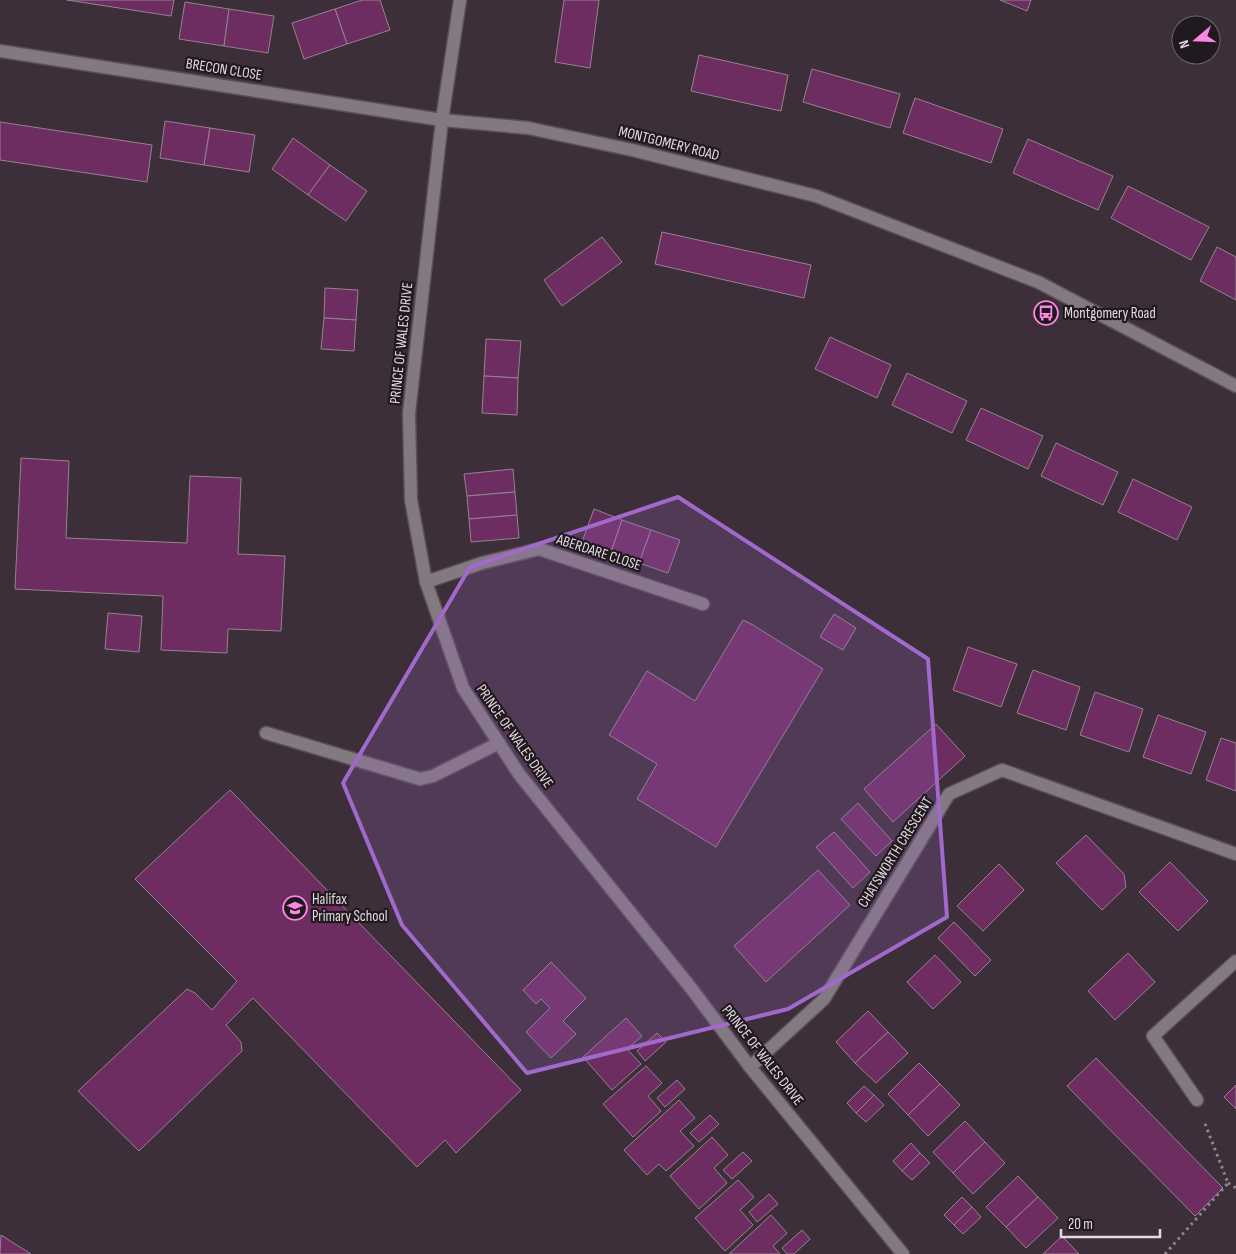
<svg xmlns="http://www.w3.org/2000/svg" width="1236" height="1254" font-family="'Sofia Sans Condensed',sans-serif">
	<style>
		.building { fill: #6d2d61; stroke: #94838f }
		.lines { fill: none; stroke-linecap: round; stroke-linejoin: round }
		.minor-casing { stroke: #5b4e57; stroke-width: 15 }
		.path { stroke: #92868f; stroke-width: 3; stroke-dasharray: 2.5 4; stroke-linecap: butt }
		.minor { stroke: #827a80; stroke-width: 12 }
		.marked { fill: #a069cb; fill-opacity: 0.2; stroke: #a069cb; stroke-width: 4; stroke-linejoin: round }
		.labels { text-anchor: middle; stroke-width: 4.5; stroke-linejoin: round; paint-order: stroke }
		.street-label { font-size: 15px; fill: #e4dae1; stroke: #20191e }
		.poi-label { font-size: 15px; fill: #e4dae1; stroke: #20191e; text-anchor: start }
	</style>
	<rect width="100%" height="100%" fill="#3d2f39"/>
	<!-- building -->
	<g class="building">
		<polygon points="67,0 174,0 171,16"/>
		<polygon points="362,0 380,0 390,30 347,44 335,9"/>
		<polygon points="564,0 599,0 590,68 555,62"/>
		<polygon points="1000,0 1031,0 1027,11"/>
		<polygon points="185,2 229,9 224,46 179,39"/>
		<polygon points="229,9 274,16 268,53 224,46"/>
		<polygon points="335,9 347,44 304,59 292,23"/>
		<polygon points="699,55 788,75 781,111 691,91"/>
		<polygon points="812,69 900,94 890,128 803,102"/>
		<polygon points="915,98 1003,129 991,163 903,133"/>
		<polygon points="165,121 210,128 204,165 160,158"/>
		<polygon points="0,122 152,145 147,182 0,160"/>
		<polygon points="210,128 255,135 249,172 204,165"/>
		<polygon points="293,138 330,165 308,195 272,169"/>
		<polygon points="1028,139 1113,176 1098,210 1013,173"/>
		<polygon points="330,165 367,191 346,221 308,195"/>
		<polygon points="1128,186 1209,227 1191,260 1111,218"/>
		<polygon points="662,232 811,265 804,298 655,264"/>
		<polygon points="602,237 622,262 562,306 544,280"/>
		<polygon points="1217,247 1236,257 1236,300 1200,281"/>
		<polygon points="325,288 358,290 356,320 324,318"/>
		<polygon points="324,318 356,320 354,351 321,349"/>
		<polygon points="830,337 891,365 877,398 815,369"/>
		<polygon points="486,339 521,341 518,378 484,376"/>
		<polygon points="907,373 967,401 952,433 892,405"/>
		<polygon points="484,376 518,378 517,415 482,413"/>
		<polygon points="981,408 1043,436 1028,469 966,440"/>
		<polygon points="1056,443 1118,472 1103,505 1041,476"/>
		<polygon points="21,458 69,461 66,538 187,543 190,476 241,478 238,554 285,556 281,631 228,629 227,653 161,650 163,596 15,589"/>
		<polygon points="513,469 515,492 467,496 464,474"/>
		<polygon points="1133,479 1192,507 1177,540 1118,512"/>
		<polygon points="515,492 517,515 469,519 467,496"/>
		<polygon points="594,509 622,520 611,552 582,542"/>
		<polygon points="517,515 519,538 471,542 469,519"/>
		<polygon points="622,520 651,530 639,563 611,552"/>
		<polygon points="651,530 680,540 668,573 639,563"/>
		<polygon points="108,613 142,616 139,652 105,649"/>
		<polygon points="834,614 856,628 843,650 820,637"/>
		<polygon points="743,620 753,625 823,669 716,847 637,799 657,764 609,735 647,671 695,701"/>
		<polygon points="968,647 1017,664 1001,707 953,690"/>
		<polygon points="1033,670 1080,687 1066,730 1017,713"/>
		<polygon points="1095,692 1143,709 1129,752 1080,735"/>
		<polygon points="1158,715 1206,732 1191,774 1143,757"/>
		<polygon points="936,724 965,756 893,822 864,789"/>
		<polygon points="1221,738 1236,743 1236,791 1206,780"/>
		<polygon points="230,790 521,1090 456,1153 445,1140 417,1167 253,998 226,1025 241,1042 242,1051 139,1151 78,1091 187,989 195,993 212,1010 237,981 135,879"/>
		<polygon points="858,803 892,841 876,856 841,819"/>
		<polygon points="834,832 870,872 853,888 816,847"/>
		<polygon points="1086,835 1124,874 1126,887 1102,910 1056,863"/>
		<polygon points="1170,862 1208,901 1178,931 1139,892"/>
		<polygon points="999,864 1024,890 983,931 957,906"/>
		<polygon points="818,870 850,905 766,982 734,946"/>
		<polygon points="954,922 991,960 975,976 938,938"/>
		<polygon points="1128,953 1155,982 1115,1020 1088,991"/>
		<polygon points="935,955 961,982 933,1009 907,982"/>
		<polygon points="551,962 586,998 563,1021 576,1034 551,1058 526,1032 550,1008 541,999 536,1004 523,990"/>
		<polygon points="868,1011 888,1032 855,1063 836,1042"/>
		<polygon points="626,1018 642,1036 627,1049 641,1064 612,1090 583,1057"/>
		<polygon points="888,1032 908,1053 876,1083 855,1063"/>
		<polygon points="657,1033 666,1042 645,1061 637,1051"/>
		<polygon points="1096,1058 1223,1188 1195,1216 1067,1086"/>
		<polygon points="919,1063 940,1084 908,1115 888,1094"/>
		<polygon points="646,1066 662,1083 648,1096 661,1111 633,1137 603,1104"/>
		<polygon points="677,1080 685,1089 665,1107 657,1098"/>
		<polygon points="940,1084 960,1105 928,1136 908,1115"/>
		<polygon points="1236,1085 1236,1109 1224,1097"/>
		<polygon points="864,1086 874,1095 856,1113 847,1103"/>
		<polygon points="874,1095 884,1105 866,1122 856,1113"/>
		<polygon points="679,1100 695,1118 680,1131 694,1146 666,1171 659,1164 647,1175 624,1150"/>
		<polygon points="710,1115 719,1124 699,1142 690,1133"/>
		<polygon points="965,1121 985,1142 953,1173 933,1152"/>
		<polygon points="712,1137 728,1155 714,1168 727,1183 699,1209 670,1176"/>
		<polygon points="985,1142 1005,1163 973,1194 953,1173"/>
		<polygon points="911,1143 920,1153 902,1171 893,1161"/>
		<polygon points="743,1152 752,1161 732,1179 723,1170"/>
		<polygon points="920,1153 930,1163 912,1180 902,1171"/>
		<polygon points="1018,1176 1038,1197 1006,1227 986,1207"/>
		<polygon points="738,1180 754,1197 740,1210 753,1225 725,1251 695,1218"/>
		<polygon points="769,1194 778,1204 757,1222 749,1212"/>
		<polygon points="962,1197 972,1207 954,1225 944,1215"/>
		<polygon points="1038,1197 1058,1218 1026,1248 1006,1227"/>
		<polygon points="972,1207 981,1217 963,1234 954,1225"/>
		<polygon points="771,1215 787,1233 773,1246 780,1254 729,1254"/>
		<polygon points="802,1230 810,1239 794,1254 787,1254 782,1248"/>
		<polygon points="1,1235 31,1254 0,1254"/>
		<polygon points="1062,1236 1079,1254 1043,1254"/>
	</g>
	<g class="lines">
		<!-- minor casing -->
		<g class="minor-casing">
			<g id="minor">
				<polyline points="460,0 442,120 409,413 411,500 426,582 463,688 519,774 691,988 750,1067 903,1254"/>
				<polyline points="0,51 442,120 528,128 632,150 816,196 1038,282 1236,386"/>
				<polyline points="426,582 482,563 539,549 703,604"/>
				<polyline points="266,733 420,779 433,776 499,743"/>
				<polyline points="750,1067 824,999 949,794 1002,770 1236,854"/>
				<polyline points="1197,1100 1153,1036 1236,961"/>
			</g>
		</g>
		<!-- path -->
		<g class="path">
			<polyline points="1228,1183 1236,1188"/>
			<polyline points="1165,1254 1228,1183 1204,1121"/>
		</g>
		<!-- minor -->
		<use href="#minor" class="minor"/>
	</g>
	<!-- marked area -->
	<path class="marked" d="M678 497 928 659 947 917 788 1009 527 1073 402 925 343 783 470 567Z"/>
	<!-- icons -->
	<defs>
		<g id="bus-ring" transform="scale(1.25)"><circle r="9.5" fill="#20191e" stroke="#fc86e3" stroke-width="1.5"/><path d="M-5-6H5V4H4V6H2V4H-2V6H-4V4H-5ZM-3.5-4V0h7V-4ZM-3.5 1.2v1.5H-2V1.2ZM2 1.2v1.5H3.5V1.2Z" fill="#fc86e3"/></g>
		<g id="school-ring" transform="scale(1.25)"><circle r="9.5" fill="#20191e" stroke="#fc86e3" stroke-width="1.5"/><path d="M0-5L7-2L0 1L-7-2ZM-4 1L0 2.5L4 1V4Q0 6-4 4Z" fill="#fc86e3"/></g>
	</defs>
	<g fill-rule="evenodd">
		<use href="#bus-ring" x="1046" y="313"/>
		<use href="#school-ring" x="295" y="908"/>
	</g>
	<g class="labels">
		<!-- street labels -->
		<g class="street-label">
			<text transform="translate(224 69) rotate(9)" y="5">BRECON CLOSE</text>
			<text transform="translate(669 143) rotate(14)" y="5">MONTGOMERY ROAD</text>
			<text transform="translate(401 343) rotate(-84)" y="5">PRINCE OF WALES DRIVE</text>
			<text transform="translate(599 552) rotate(18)" y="5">ABERDARE CLOSE</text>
			<text transform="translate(515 736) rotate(55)" y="5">PRINCE OF WALES DRIVE</text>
			<text transform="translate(895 852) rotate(-58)" y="5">CHATSWORTH CRESCENT</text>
			<text transform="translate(763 1055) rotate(52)" y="5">PRINCE OF WALES DRIVE</text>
		</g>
		<!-- poi labels -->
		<g class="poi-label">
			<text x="1064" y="318">Montgomery Road</text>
			<text x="312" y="904">Halifax<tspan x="312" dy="17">Primary School</tspan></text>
		</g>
	</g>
	<!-- north arrow -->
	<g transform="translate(1196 40) rotate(251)"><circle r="24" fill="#20191e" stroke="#6e666c"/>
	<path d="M0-4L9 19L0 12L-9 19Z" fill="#fc86e3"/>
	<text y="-8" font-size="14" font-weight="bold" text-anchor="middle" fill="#e4dae1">N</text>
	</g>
	<!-- scale -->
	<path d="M1061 1229v8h99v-8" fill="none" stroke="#e4dae1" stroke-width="2.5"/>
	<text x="1068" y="1229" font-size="15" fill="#e4dae1" stroke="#20191e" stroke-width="4" paint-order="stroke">20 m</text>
</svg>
